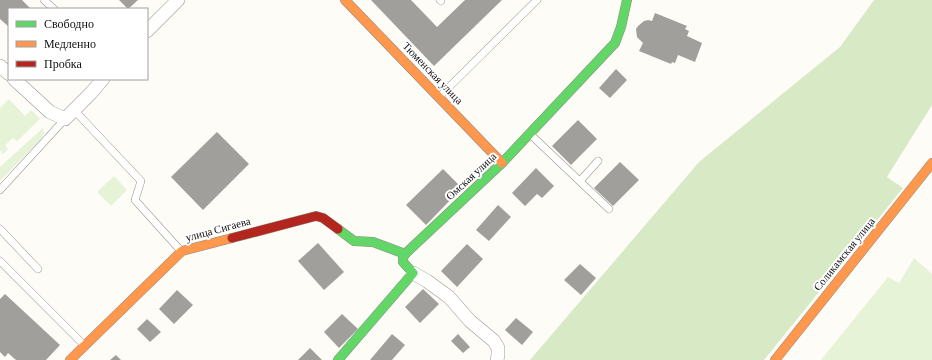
<svg xmlns="http://www.w3.org/2000/svg" width="932" height="360" font-family="'Crimson Pro',serif">
	<style>
		.green { fill: #e7f3d7 }
		.forest { fill: #d8eac5 }
		.building { fill: #a19f9c }
		.lines { fill: none; stroke-linecap: round; stroke-linejoin: round }
		.lane-casing { stroke: #979795; stroke-width: 8 }
		.street-casing { stroke: #979795; stroke-width: 14 }
		.fast-casing { stroke: #8e8d8b; stroke-width: 10 }
		.slow-casing { stroke: #8e8d8b; stroke-width: 10 }
		.jam-casing { stroke: #8e8d8b; stroke-width: 10 }
		.lane { stroke: #fffffe; stroke-width: 7 }
		.street { stroke: #fffffe; stroke-width: 13 }
		.fast { stroke: #63d668; stroke-width: 9 }
		.slow { stroke: #ff974d; stroke-width: 9 }
		.jam { stroke: #b3261e; stroke-width: 9 }
		.labels { text-anchor: middle; stroke-width: 4; stroke-linejoin: round; paint-order: stroke }
		.street-label { font-size: 11px; fill: #111; stroke: #fff }
	</style>
	<rect width="100%" height="100%" fill="#fdfcf7"/>
	<!-- green -->
	<g class="green">
		<polygon points="9,99 25,116 31,110 40,119 17,141 13,138 5,145 8,149 3,154 0,150 0,108"/>
		<polygon points="43,128 44,133 40,140 0,181 0,167"/>
		<polygon points="114,176 127,190 111,206 97,192"/>
		<polygon points="914,258 932,274 932,360 821,360 888,277 899,283"/>
	</g>
	<!-- forest -->
	<polygon class="forest" points="874,0 932,0 932,105 887,177 903,188 764,360 530,360 699,162 840,47"/>
	<!-- building -->
	<g class="building">
		<polygon points="0,0 22,0 31,9 9,9 9,27 0,19"/>
		<polygon points="119,0 138,0 128,9"/>
		<polygon points="371,0 411,0 437,27 465,0 502,0 434,66"/>
		<polygon points="655,13 687,26 685,29 689,31 687,36 702,43 695,62 678,55 675,63 672,62 671,64 639,51 643,43 637,37 636,29 638,26 644,21 648,20 652,21"/>
		<polygon points="616,69 627,80 610,98 599,88"/>
		<polygon points="578,120 597,139 571,165 552,146"/>
		<polygon points="217,132 249,164 203,210 171,177"/>
		<polygon points="620,162 639,180 613,206 594,188"/>
		<polygon points="536,168 554,186 542,198 537,194 525,206 512,193"/>
		<polygon points="443,169 462,188 426,225 406,205"/>
		<polygon points="498,205 511,217 489,241 476,230"/>
		<polygon points="318,243 344,272 324,290 298,261"/>
		<polygon points="467,244 483,259 457,287 441,271"/>
		<polygon points="580,264 596,278 581,295 564,280"/>
		<polygon points="423,289 439,304 420,323 405,307"/>
		<polygon points="177,290 193,305 174,324 159,309"/>
		<polygon points="5,294 60,345 46,360 16,360 8,353 5,357 0,352 0,299"/>
		<polygon points="342,314 358,329 339,348 324,332"/>
		<polygon points="516,318 533,332 522,345 505,330"/>
		<polygon points="147,319 161,332 150,342 137,329"/>
		<polygon points="392,334 405,345 392,360 370,360"/>
		<polygon points="458,334 470,347 463,353 451,341"/>
		<polygon points="310,348 322,360 298,360"/>
		<polygon points="116,355 121,360 110,360"/>
	</g>
	<g class="lines">
		<!-- lane casing -->
		<g class="lane-casing">
			<g id="lane">
				<polyline points="44,0 54,9"/>
				<polyline points="440,0 441,1 441,0"/>
				<polyline points="439,97 537,0"/>
				<polyline points="74,110 141,181 135,200 181,251"/>
				<polyline points="530,134 609,209"/>
				<polyline points="580,181 598,161"/>
				<polyline points="0,190 65,119"/>
				<polyline points="0,229 38,269"/>
				<polyline points="0,261 85,346"/>
			</g>
		</g>
		<!-- street casing -->
		<g class="street-casing">
			<g id="street">
				<polyline points="147,31 178,0"/>
				<polyline points="0,66 9,74"/>
				<polyline points="14,79 50,112 65,119 91,93 103,79"/>
				<polyline points="413,273 427,281 449,297 470,321 494,341 498,348 498,355 497,360"/>
			</g>
		</g>
		<!-- fast casing -->
		<g class="fast-casing">
			<g id="fast">
				<polyline points="338,229 354,241 373,242 405,254"/>
				<polyline points="338,360 413,273 403,262 403,258 405,254 502,163 615,43 621,27 627,0"/>
			</g>
		</g>
		<!-- slow casing -->
		<g class="slow-casing">
			<g id="slow">
				<polyline points="345,0 502,163"/>
				<polyline points="70,360 182,251 232,238"/>
				<polyline points="775,360 932,163"/>
			</g>
		</g>
		<!-- jam casing -->
		<g class="jam-casing">
			<polyline id="jam" points="232,238 316,216 323,218 338,229"/>
		</g>
		<!-- lane -->
		<use href="#lane" class="lane"/>
		<!-- street -->
		<use href="#street" class="street"/>
		<!-- fast -->
		<use href="#fast" class="fast"/>
		<!-- slow -->
		<use href="#slow" class="slow"/>
		<!-- jam -->
		<use href="#jam" class="jam"/>
	</g>
	<g class="labels">
		<!-- street labels -->
		<g class="street-label">
			<text transform="translate(433 73) rotate(46)" y="4">Тюменская улица</text>
			<text transform="translate(471 176) rotate(-43)" y="4">Омская улица</text>
			<text transform="translate(218 229) rotate(-15)" y="4">улица Сигаева</text>
			<text transform="translate(844 254) rotate(-51)" y="4">Соликамская улица</text>
		</g>
	</g>
	<!-- legend -->
	<rect x="8" y="8" width="140" height="72" fill="#ffffff" stroke="#a0a0a0"/>
	<rect x="16" y="21" width="20" height="6" fill="#63d668" stroke="#a0a0a0"/>
	<text x="44" y="28" font-size="12" fill="#111111">Свободно</text>
	<rect x="16" y="41" width="20" height="6" fill="#ff974d" stroke="#a0a0a0"/>
	<text x="44" y="48" font-size="12" fill="#111111">Медленно</text>
	<rect x="16" y="61" width="20" height="6" fill="#b3261e" stroke="#a0a0a0"/>
	<text x="44" y="68" font-size="12" fill="#111111">Пробка</text>
</svg>
